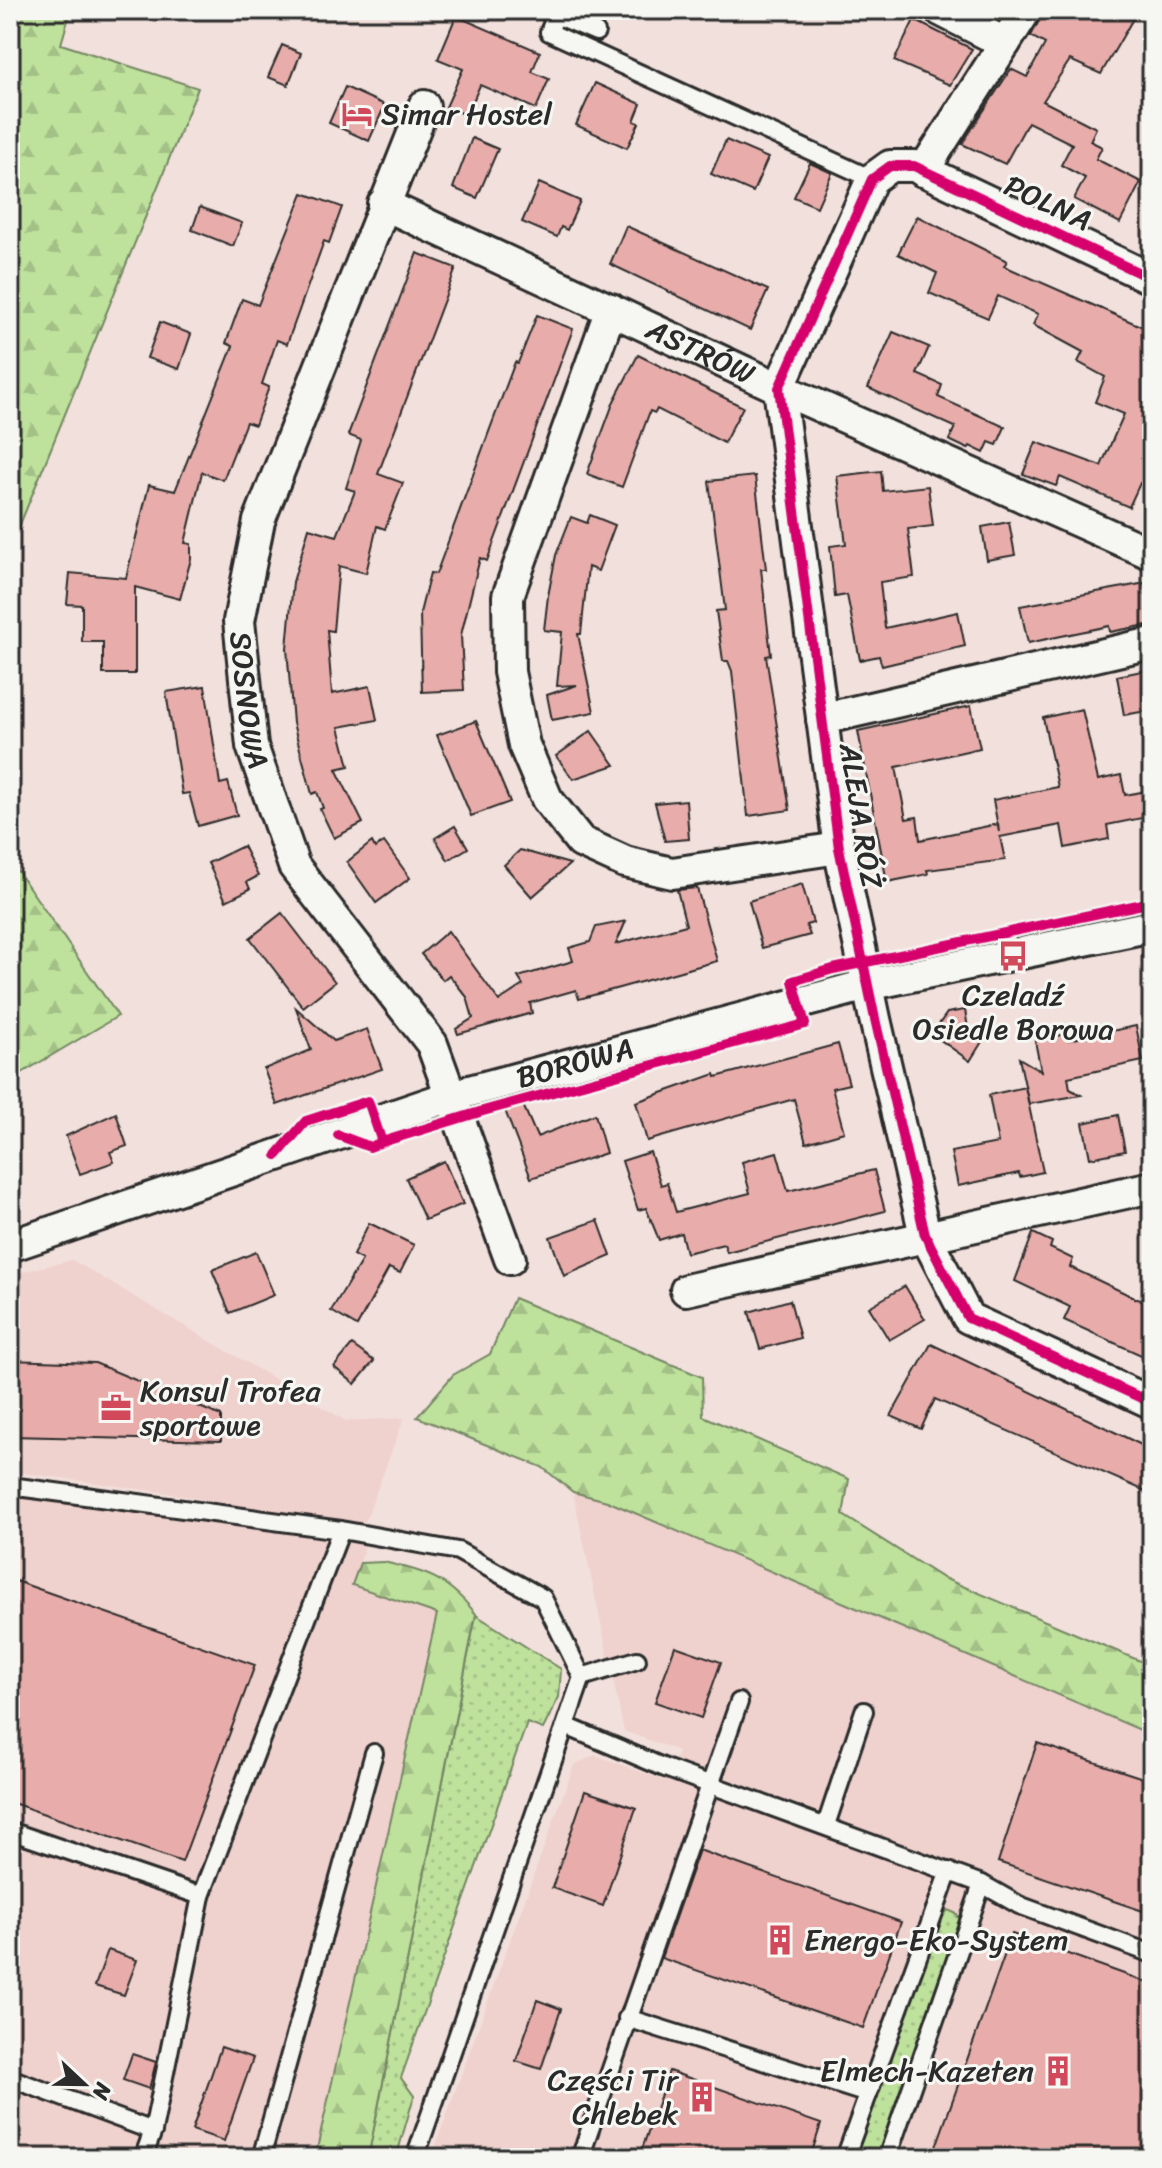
<svg xmlns="http://www.w3.org/2000/svg" width="1162" height="2168" font-family="Sriracha,sans-serif">
	<style>
		.built { fill: #efd1cd }
		.grass { fill: url(#grass-dots); stroke: #748664; stroke-width: 2 }
		.forest { fill: url(#forest-firs); stroke: #748664; stroke-width: 2 }
		.building { fill: #e8adaa; stroke: #2b2b2b; stroke-width: 2 }
		.lines { fill: none; stroke-linecap: round; stroke-linejoin: round }
		.service-casing { stroke: #2b2b2b; stroke-width: 22 }
		.minor-casing { stroke: #2b2b2b; stroke-width: 36 }
		.service { stroke: #f6f6f2; stroke-width: 16 }
		.minor { stroke: #f6f6f2; stroke-width: 30 }
		.cycleway-casing { stroke: #f6f6f2; stroke-width: 15 }
		.cycleway { stroke: #d6006c; stroke-width: 10 }
		.labels { text-anchor: middle; stroke-width: 6; stroke-linejoin: round; paint-order: stroke }
		.poi-label { font-size: 30px; fill: #2b2b2b; stroke: #f6f6f2; text-anchor: start }
		.street-label { font-size: 30px; fill: #2b2b2b; stroke: #f6f6f2 }
	</style>
	<defs>
		<pattern id="grass-dots" width="8" height="8" patternUnits="userSpaceOnUse" patternTransform="scale(2)"><rect width="8" height="8" fill="#bee19c"/><path d="M2 2h.1M6 6h.1" fill="none" stroke="#a3c187" stroke-width="1.8" stroke-linecap="round"/></pattern>
		<pattern id="forest-firs" width="22" height="20" patternUnits="userSpaceOnUse" patternTransform="scale(2)"><rect width="22" height="20" fill="#bee19c"/><path d="M5 1l3.5 6h-7zM16 11l3.5 6h-7z" fill="#a3c187"/></pattern>
	</defs>
	<rect width="100%" height="100%" fill="#f2e0dc"/>
	<filter id="ink" filterUnits="userSpaceOnUse"><feTurbulence type="fractalNoise" baseFrequency=".0125" numOctaves="2"/><feDisplacementMap in="SourceGraphic" scale="16" xChannelSelector="R" yChannelSelector="G"/><feConvolveMatrix kernelMatrix="1 2 1 2 8 2 1 2 1" color-interpolation-filters="sRGB"/></filter>
	<g filter="url(#ink)">
		<!-- built -->
		<g class="built">
			<polygon points="72,1260 346,1421 404,1418 363,1527 161,1492 10,1471 10,1275"/>
			<polygon points="573,1492 607,1501 1152,1735 1152,2158 431,2158 574,1765 595,1755 665,1781 679,1751 624,1731"/>
			<polygon points="10,1495 365,1545 353,1585 437,1613 315,2158 10,2158"/>
		</g>
		<!-- grass -->
		<g class="grass">
			<polygon points="476,1615 561,1669 559,1697 543,1729 527,1723 401,2078 414,2096 396,2158 368,2158"/>
			<polygon points="948,1910 957,1914 960,1921 881,2158 855,2158 940,1920"/>
		</g>
		<!-- forest -->
		<g class="forest">
			<polygon points="10,10 71,10 61,44 198,88 10,549"/>
			<polygon points="10,860 118,1016 10,1080"/>
			<polygon points="514,1298 702,1377 703,1416 849,1479 843,1515 941,1577 1152,1666 1152,1735 607,1501 573,1492 542,1467 417,1417 453,1375 490,1354"/>
			<path d="M384 1562C429 1573 446 1577 476 1614L368 2158H315L437 1614 352 1585 360 1563Z"/>
		</g>
		<!-- building -->
		<g class="building">
			<polygon points="1044,10 1138,10 1101,74 1070,60 1043,101 1096,128 1090,141 1102,147 1096,159 1141,182 1120,223 1074,199 1085,178 1061,165 1072,144 1028,122 1005,164 962,144 1011,69 1027,77 1045,44 1031,36"/>
			<polygon points="456,16 540,52 532,72 549,79 536,109 480,85 467,115 446,107 463,69 438,59"/>
			<polygon points="914,20 972,49 950,85 894,61"/>
			<polygon points="282,45 301,53 288,85 268,77"/>
			<polygon points="595,83 641,104 634,121 639,123 627,148 576,125"/>
			<polygon points="345,87 385,105 369,141 329,123"/>
			<polygon points="472,138 498,149 477,198 453,188"/>
			<polygon points="726,140 768,158 753,192 711,174"/>
			<polygon points="810,163 832,173 817,207 794,197"/>
			<polygon points="539,183 580,201 567,230 561,227 557,237 522,222"/>
			<polygon points="303,193 342,207 329,243 324,241 287,344 277,340 262,384 269,387 255,425 246,422 223,480 202,472 185,543 191,544 191,559 180,599 135,587 135,674 103,674 103,642 82,642 82,605 67,604 70,573 126,578 149,485 175,491 233,346 226,343 242,299 258,305"/>
			<polygon points="200,207 242,223 233,246 192,230"/>
			<polygon points="917,216 1007,261 1004,266 1152,331 1152,489 1140,483 1129,507 1060,477 1056,486 1023,474 1036,442 1101,466 1124,414 1095,402 1105,377 1078,362 1083,352 1033,325 1038,314 998,296 988,318 929,293 937,273 898,254"/>
			<polygon points="626,226 768,290 750,330 610,264"/>
			<polygon points="417,253 456,268 378,474 403,483 385,529 377,526 366,573 339,566 333,631 327,630 332,694 370,686 377,720 339,727 349,766 336,769 363,823 334,838 320,809 323,808 317,792 312,794 293,723 287,648 293,582 309,528 337,536 355,491 346,488 361,440 348,435"/>
			<polygon points="537,315 573,329 487,561 480,558 461,635 464,690 422,692 420,613 430,573 436,574 515,362 518,363"/>
			<polygon points="160,322 191,334 179,369 147,358"/>
			<polygon points="893,332 929,347 917,374 942,385 938,397 1005,427 997,445 989,442 984,453 970,446 968,449 949,440 955,427 868,388"/>
			<polygon points="638,355 743,407 724,443 657,409 655,413 650,411 622,487 587,474 614,401"/>
			<polygon points="881,471 883,491 928,486 933,526 908,529 914,577 880,582 885,628 958,612 965,646 882,666 879,656 860,660 847,595 835,597 830,546 846,544 837,476"/>
			<polygon points="755,476 766,569 761,569 771,655 766,656 790,810 748,816 732,671 728,661 723,661 716,611 725,610 709,481"/>
			<polygon points="590,515 615,525 598,571 588,567 581,634 578,634 594,712 552,720 547,695 577,685 557,686 562,632 544,630 548,596 556,555 571,517 587,523"/>
			<polygon points="1009,522 1015,555 987,560 982,527"/>
			<polygon points="1146,583 1152,624 1110,632 1109,626 1028,643 1020,606"/>
			<polygon points="1152,669 1152,710 1124,715 1117,676"/>
			<polygon points="205,686 220,784 228,782 237,815 198,826 189,793 182,794 166,692"/>
			<polygon points="971,706 980,748 896,767 906,819 917,817 920,840 998,824 999,832 993,800 1058,787 1043,718 1082,709 1098,780 1121,775 1125,795 1152,790 1152,816 1107,825 1109,839 1065,848 1061,825 1000,837 1005,860 927,870 928,874 887,882 858,731"/>
			<polygon points="476,721 510,802 471,816 437,735"/>
			<polygon points="591,731 615,765 573,779 556,756"/>
			<polygon points="686,800 689,839 665,841 655,803"/>
			<polygon points="455,826 468,848 448,860 435,838"/>
			<polygon points="372,842 375,848 384,842 410,878 376,903 347,862"/>
			<polygon points="243,846 258,876 247,882 250,889 226,901 208,863"/>
			<polygon points="520,850 570,864 532,897 504,865"/>
			<polygon points="802,884 813,923 806,925 810,935 762,948 749,901"/>
			<polygon points="697,888 717,961 579,999 576,990 530,1003 532,1013 458,1034 456,1029 473,1018 467,997 449,975 443,980 421,954 448,931 499,1001 523,985 518,977 573,961 569,948 590,942 596,927 626,921 616,944 686,925 677,890"/>
			<polygon points="282,913 335,982 303,1007 250,938"/>
			<polygon points="296,1008 334,1041 367,1029 382,1069 277,1105 264,1069 311,1050"/>
			<polygon points="965,1010 968,1028 985,1037 970,1061 932,1034 947,1013"/>
			<polygon points="1136,1026 1143,1061 1068,1077 1070,1089 1081,1095 1029,1104 1019,1058 1041,1071 1035,1041 1066,1034 1068,1040"/>
			<polygon points="838,1044 849,1084 832,1088 844,1132 806,1143 794,1099 647,1141 636,1102 715,1074 716,1077"/>
			<polygon points="1025,1087 1043,1172 1020,1177 1019,1173 958,1186 951,1152 998,1143 989,1095"/>
			<polygon points="520,1098 537,1137 595,1114 606,1153 531,1178 503,1105"/>
			<polygon points="116,1113 127,1146 110,1152 114,1162 80,1174 66,1136"/>
			<polygon points="1118,1115 1125,1151 1090,1158 1083,1123"/>
			<polygon points="650,1152 661,1185 667,1183 676,1212 750,1193 742,1162 777,1152 788,1191 874,1170 885,1211 727,1252 724,1244 686,1253 681,1233 659,1240 646,1208 638,1210 622,1161"/>
			<polygon points="444,1161 463,1204 425,1220 406,1178"/>
			<polygon points="598,1220 611,1256 564,1276 550,1237"/>
			<polygon points="369,1223 414,1245 400,1273 389,1268 357,1326 331,1311 362,1260 353,1255"/>
			<polygon points="1033,1233 1052,1242 1050,1248 1073,1259 1070,1267 1152,1306 1152,1360 1064,1320 1070,1307 1015,1281"/>
			<polygon points="256,1252 274,1295 230,1313 212,1270"/>
			<polygon points="905,1286 925,1319 889,1340 869,1307"/>
			<polygon points="790,1300 800,1338 760,1349 749,1312"/>
			<polygon points="931,1344 1152,1450 1152,1494 935,1399 921,1429 891,1416"/>
			<polygon points="352,1345 374,1361 355,1384 334,1367"/>
			<polygon points="10,1360 95,1363 221,1416 221,1441 10,1436"/>
			<polygon points="10,1579 255,1665 182,1862 10,1802"/>
			<polygon points="675,1646 721,1662 701,1718 655,1702"/>
			<polygon points="1037,1743 1152,1781 1152,1914 998,1862"/>
			<polygon points="585,1791 636,1808 603,1906 552,1888"/>
			<polygon points="699,1850 901,1922 863,2028 661,1958"/>
			<polygon points="1012,1934 1152,1984 1152,2158 932,2158"/>
			<polygon points="108,1950 137,1960 124,1995 95,1986"/>
			<polygon points="537,2000 561,2009 541,2069 516,2061"/>
			<polygon points="221,2047 253,2058 224,2141 192,2130"/>
			<polygon points="132,2054 156,2062 149,2089 123,2080"/>
			<polygon points="669,2071 821,2124 810,2158 639,2158"/>
		</g>
		<g class="lines">
			<!-- service casing -->
			<g class="service-casing">
				<g id="service">
					<polyline points="544,10 556,15 549,32 872,179"/>
					<polyline points="556,15 596,32"/>
					<polyline points="10,1486 341,1530 458,1551 543,1598 582,1677 415,2158"/>
					<polyline points="582,1677 637,1660"/>
					<polyline points="566,1726 665,1768 982,1884 1019,1905 1152,1954"/>
					<polyline points="826,1825 864,1711"/>
					<polyline points="10,1831 201,1896"/>
					<polyline points="627,2018 868,2094"/>
					<polyline points="10,2078 153,2131"/>
					<polyline points="143,2158 153,2131 201,1896 341,1530"/>
					<polyline points="261,2158 374,1753"/>
					<polyline points="580,2158 739,1702"/>
					<polyline points="845,2158 949,1871"/>
					<polyline points="887,2158 982,1884"/>
				</g>
			</g>
			<!-- minor casing -->
			<g class="minor-casing">
				<g id="minor">
					<polyline points="940,10 1005,43"/>
					<path id="s1" d="M424 106 259 521 239 621 252 746 294 866 432 1044 510 1259"/>
					<polyline points="923,171 1026,10"/>
					<path id="s2" d="M383 204 779 388 1152 554"/>
					<polyline points="1152,279 914,166 890,166 872,179 779,388 839,848 875,1019 925,1235 968,1318 1152,1403"/>
					<polyline points="611,309 508,596 509,672 524,745 547,799 581,842 625,862 672,873 839,848"/>
					<polyline points="822,719 1152,643"/>
					<path id="s3" d="M10 1246 451 1096 867 985 1152 926"/>
					<polyline points="686,1290 1152,1187"/>
				</g>
			</g>
			<!-- service -->
			<use href="#service" class="service"/>
			<!-- minor -->
			<use href="#minor" class="minor"/>
			<!-- cycleway casing -->
			<g class="cycleway-casing">
				<g id="cycleway">
					<polyline points="1152,279 914,166 890,166 872,179 779,388 839,848 875,1019 925,1235 968,1318 1152,1403"/>
					<polyline points="382,1142 483,1111 805,1024 793,981 833,969 1152,902"/>
					<polyline points="277,1155 306,1121 368,1101 382,1142 370,1147 338,1135"/>
				</g>
			</g>
			<!-- cycleway -->
			<use href="#cycleway" class="cycleway"/>
		</g>
	</g>
	<!-- icons -->
	<defs>
		<g id="hotel-bare" transform="scale(2.4)"><path d="M-6-4.5h1.5V1H6V5H4.5V3h-9V5H-6ZM-4 0a1.8 1.8 0 1 1 3.6 0ZM.5 0V-2.5h3Q6-2.5 6 0Z" fill="#d1495b" stroke="#f6f6f2" stroke-width="2.5" paint-order="stroke"/></g>
		<g id="bus-bare" transform="scale(2.4)"><path d="M-5-6H5V4H4V6H2V4H-2V6H-4V4H-5ZM-3.5-4V0h7V-4ZM-3.5 1.2v1.5H-2V1.2ZM2 1.2v1.5H3.5V1.2Z" fill="#d1495b" stroke="#f6f6f2" stroke-width="2.5" paint-order="stroke"/></g>
		<g id="office-bare" transform="scale(2.4)"><path d="M-6-3h4V-5.5h4V-3h4V5H-6ZM-1-4.5V-3h2v-1.5ZM-6 0V1H6V0Z" fill="#d1495b" stroke="#f6f6f2" stroke-width="2.5" paint-order="stroke"/></g>
		<g id="building-bare" transform="scale(2.4)"><path d="M-4-6H4V6H1V3H-1V6H-4ZM-2.5-4.3h1.7v1.8h-1.7ZM.8-4.3h1.7v1.8H.8ZM-2.5-1h1.7V.8h-1.7ZM.8-1h1.7V.8H.8Z" fill="#d1495b" stroke="#f6f6f2" stroke-width="2.5" paint-order="stroke"/></g>
	</defs>
	<g fill-rule="evenodd">
		<use href="#hotel-bare" x="357" y="114"/>
		<use href="#bus-bare" x="1013" y="956"/>
		<use href="#office-bare" x="116" y="1408"/>
		<use href="#building-bare" x="780" y="1940"/>
		<use href="#building-bare" x="1058" y="2071"/>
		<use href="#building-bare" x="702" y="2097"/>
	</g>
	<g class="labels">
		<!-- poi labels -->
		<g class="poi-label">
			<text x="381" y="124">Simar Hostel</text>
			<text x="1013" y="1005" text-anchor="middle">Czeladź<tspan x="1013" dy="34">Osiedle Borowa</tspan></text>
			<text x="140" y="1401">Konsul Trofea<tspan x="140" dy="34">sportowe</tspan></text>
			<text x="804" y="1950">Energo-Eko-System</text>
			<text x="1034" y="2081" text-anchor="end">Elmech-Kazeten</text>
			<text x="678" y="2090" text-anchor="end">Części Tir<tspan x="678" dy="34">Chlebek</tspan></text>
		</g>
		<!-- street labels -->
		<g class="street-label">
			<text transform="translate(1048 203) rotate(25)" y="10">POLNA</text>
			<text dy="10" stroke="none"><textPath href="#s2" startOffset="350">ASTRÓW</textPath></text>
			<text dy="10" stroke="none"><textPath href="#s1" startOffset="628">SOSNOWA</textPath></text>
			<text transform="translate(861 816) rotate(81)" y="10">ALEJA RÓŻ</text>
			<text dy="10" stroke="none"><textPath href="#s3" startOffset="594">BOROWA</textPath></text>
		</g>
	</g>
	<!-- margin -->
	<rect width="1162" height="2168" fill="none" stroke="#f6f6f2" stroke-width="40"/>
	<rect x="20" y="20" width="1122" height="2128" fill="none" stroke="#2b2b2b" stroke-width="3" filter="url(#ink)"/>
	<!-- north arrow -->
	<g transform="translate(84 2084) rotate(112)" stroke="#f6f6f2" stroke-width="6" paint-order="stroke">
	<path d="M0-6L14 30L0 20L-14 30Z" fill="#2b2b2b"/>
	<text y="-12" font-size="22" font-weight="bold" text-anchor="middle" fill="#2b2b2b">N</text>
	</g>
</svg>
